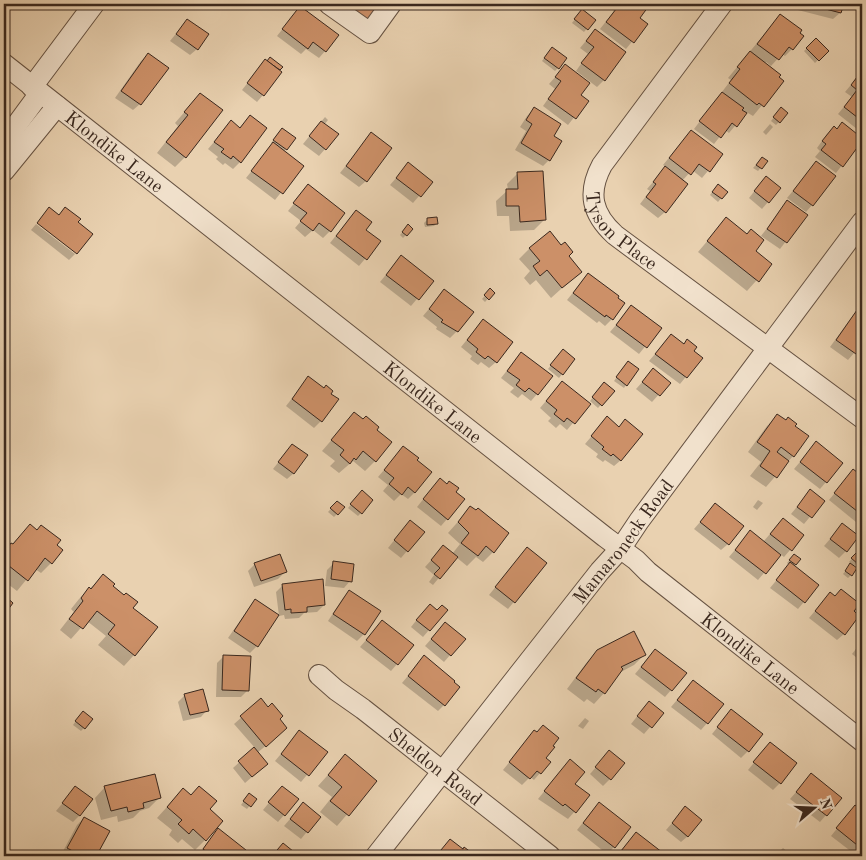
<svg xmlns="http://www.w3.org/2000/svg" width="866" height="860" font-family="'Old Standard TT',serif">
	<style>
		.shadow { fill: #0003 }
		.building { fill: #cc9068; stroke: #3a281e }
		.lines { fill: none; stroke-linecap: round; stroke-linejoin: round }
		.minor-casing { stroke: #665242; stroke-width: 22 }
		.minor { stroke: #f1e1cc; stroke-width: 20 }
		.labels { text-anchor: middle; stroke-width: 4; stroke-linejoin: round; paint-order: stroke }
		.street-label { font-size: 19px; fill: #3a281e; stroke: #f1e1cc }
	</style>
	<rect width="100%" height="100%" fill="#e9d1b0"/>
	<filter id="stains"><feTurbulence type="fractalNoise" baseFrequency=".004" numOctaves="4"/><feColorMatrix values="0 0 0 0 .2 0 0 0 0 .09 0 0 0 0 .02 0 0 0 .5 -.17"/></filter>
	<radialGradient id="worn" r=".72"><stop offset=".6" stop-color="#630" stop-opacity="0"/><stop offset="1" stop-color="#630" stop-opacity=".3"/></radialGradient>
	<!-- shadow -->
	<g class="shadow">
		<polygon points="313,4 382,4 369,22 355,35"/>
		<polygon points="610,4 655,4 651,8 648,5 638,18 646,24 626,49 600,29 614,11 608,7"/>
		<polygon points="791,4 842,4 840,13 833,19 790,8"/>
		<polygon points="300,7 338,36 319,58 306,49 301,54 277,36"/>
		<polygon points="579,14 594,20 584,32 572,23"/>
		<polygon points="780,15 792,49 785,56 782,54 771,66 766,62 765,64 782,81 753,116 748,113 745,114 729,133 725,130 714,144 694,129 731,80 728,78"/>
		<polygon points="187,20 197,49 190,55 170,41"/>
		<polygon points="595,30 604,80 597,87 576,71 588,54 580,48"/>
		<polygon points="816,40 827,51 815,63 804,51"/>
		<polygon points="549,51 558,68 555,71 542,61"/>
		<polygon points="148,55 140,104 133,110 115,98 141,61"/>
		<polygon points="265,61 281,67 263,95 257,102 242,90"/>
		<polygon points="565,66 580,96 587,101 568,125 543,106 555,89 549,84"/>
		<polygon points="860,74 862,76 862,133 838,114 852,97 845,92"/>
		<polygon points="200,94 185,157 175,167 157,153 178,126 175,123"/>
		<polygon points="534,109 552,136 549,160 543,166 515,150 526,131 520,127 527,116"/>
		<polygon points="778,112 779,122 776,125 771,121"/>
		<polygon points="250,117 240,162 233,169 225,163 223,165 216,159 218,157 208,149 231,122 239,128"/>
		<polygon points="325,117 328,120 324,125 325,149 319,156 303,144"/>
		<polygon points="770,124 773,127 766,135 763,132"/>
		<polygon points="842,124 862,139 836,173 815,157 820,151 817,148 827,134 834,128 836,130"/>
		<polygon points="691,131 722,154 702,178 692,170 682,181 665,212 658,218 640,204 650,191 647,189 666,167 663,165"/>
		<polygon points="279,132 286,149 284,152 302,166 275,200 246,178 273,144 271,143"/>
		<polygon points="371,134 366,181 359,187 340,173"/>
		<polygon points="762,158 766,162 758,171 753,168"/>
		<polygon points="816,163 812,205 806,212 787,198"/>
		<polygon points="408,164 431,182 413,203 390,185"/>
		<polygon points="518,173 544,220 534,230 510,231 509,216 497,216 496,201 508,190 507,184"/>
		<polygon points="760,184 768,202 762,209 749,198"/>
		<polygon points="308,186 330,231 323,238 313,230 305,237 295,228 301,221 288,211"/>
		<polygon points="715,188 726,192 718,202 710,195"/>
		<polygon points="787,202 806,215 780,249 761,236"/>
		<polygon points="350,218 379,242 359,266 330,243"/>
		<polygon points="726,219 754,251 771,264 747,291 698,252"/>
		<polygon points="427,220 437,223 434,226 425,227 424,223"/>
		<polygon points="36,224 75,254 69,260 31,230"/>
		<polygon points="405,229 406,235 403,238 400,235"/>
		<polygon points="530,248 568,256 580,272 551,298 536,280 530,285 524,278 530,271 519,259"/>
		<polygon points="401,256 432,281 411,306 380,282"/>
		<polygon points="588,274 616,298 612,319 605,326 599,321 597,323 567,300"/>
		<polygon points="490,290 493,293 485,302 482,299"/>
		<polygon points="444,291 457,331 450,338 436,329 437,327 423,316"/>
		<polygon points="862,303 862,348 860,346 848,360 830,347 851,318 858,310 857,309"/>
		<polygon points="632,306 660,328 639,354 610,332"/>
		<polygon points="483,320 496,362 489,368 481,362 478,365 470,359 472,356 461,347"/>
		<polygon points="671,335 683,345 687,341 692,352 701,358 680,384 649,361"/>
		<polygon points="521,353 537,394 531,401 522,394 518,398 510,392 514,388 501,378"/>
		<polygon points="560,354 574,359 559,378 548,369"/>
		<polygon points="625,365 626,385 624,388 614,381"/>
		<polygon points="653,370 669,383 652,402 636,389"/>
		<polygon points="308,378 321,421 314,428 286,406"/>
		<polygon points="562,382 589,404 567,430 560,424 556,428 548,421 551,418 540,408"/>
		<polygon points="601,387 613,391 598,408 590,401"/>
		<polygon points="354,414 375,430 375,461 365,471 353,461 339,473 330,466 335,461 322,451"/>
		<polygon points="777,416 794,427 793,456 766,487 750,476 761,462 748,452 767,426"/>
		<polygon points="607,418 621,460 614,466 605,460 603,462 596,457 598,454 585,444"/>
		<polygon points="816,443 842,463 820,489 794,469"/>
		<polygon points="292,445 294,473 287,479 273,469"/>
		<polygon points="403,448 415,492 408,499 401,494 394,501 383,491 388,485 378,477"/>
		<polygon points="853,471 862,478 862,515 856,522 829,500"/>
		<polygon points="433,487 455,492 447,519 441,526 417,507"/>
		<polygon points="810,491 823,501 804,524 791,514"/>
		<polygon points="359,495 361,513 358,516 348,508"/>
		<polygon points="758,500 763,503 757,510 753,507"/>
		<polygon points="337,502 343,508 334,517 328,512"/>
		<polygon points="715,505 728,544 721,550 694,529"/>
		<polygon points="471,507 493,552 483,562 476,557 467,566 456,557 433,585 429,582 434,575 425,567 443,547 452,554 460,544 448,533"/>
		<polygon points="783,519 803,535 784,557 780,554 758,580 729,557 750,532 763,542"/>
		<polygon points="843,524 846,551 839,558 824,546"/>
		<polygon points="30,525 55,545 51,563 41,573 35,569 17,591 4,581 4,553"/>
		<polygon points="404,528 423,532 401,558 388,548"/>
		<polygon points="527,548 546,563 508,609 489,595"/>
		<polygon points="856,554 861,559 853,567 851,575 848,578 843,574 851,564 849,562"/>
		<polygon points="791,558 799,560 793,566 818,585 798,609 770,588 789,565 787,563"/>
		<polygon points="334,563 350,581 344,588 325,586 327,570"/>
		<polygon points="255,564 285,572 278,579 254,587 248,571"/>
		<polygon points="103,576 132,608 134,655 124,666 98,645 106,636 87,621 71,639 60,630 74,612 71,609 79,599"/>
		<polygon points="283,585 324,605 317,612 304,613 299,618 285,619 284,615 279,616 276,592"/>
		<polygon points="349,592 364,634 357,641 328,621 343,598"/>
		<polygon points="830,593 852,611 844,634 837,640 809,618"/>
		<polygon points="255,601 277,615 257,646 250,653 228,638 249,608"/>
		<polygon points="446,610 423,637 411,627 423,612"/>
		<polygon points="382,622 397,664 391,671 360,647"/>
		<polygon points="439,630 464,639 444,662 425,646"/>
		<polygon points="862,641 862,662 852,654"/>
		<polygon points="598,651 644,655 634,665 619,673 604,693 594,704 587,699 584,702 567,689 587,662"/>
		<polygon points="224,656 248,690 241,697 216,697 217,663"/>
		<polygon points="649,657 671,690 665,697 635,674"/>
		<polygon points="418,664 444,705 438,711 402,683"/>
		<polygon points="693,681 707,723 701,730 671,707"/>
		<polygon points="185,695 207,710 201,717 183,721 178,702"/>
		<polygon points="261,700 278,719 279,735 257,753 267,764 245,783 233,768 255,748 234,724"/>
		<polygon points="643,709 662,713 644,734 631,724"/>
		<polygon points="80,715 84,728 81,731 73,725"/>
		<polygon points="585,718 589,721 583,729 578,726"/>
		<polygon points="725,718 748,751 741,758 712,734"/>
		<polygon points="300,731 326,752 301,782 275,761"/>
		<polygon points="528,739 544,758 540,773 534,780 530,777 522,785 503,770"/>
		<polygon points="770,743 780,783 773,790 748,770"/>
		<polygon points="345,756 376,781 337,826 320,812 332,797 318,786"/>
		<polygon points="603,759 610,779 603,786 590,774"/>
		<polygon points="563,768 574,784 588,796 568,819 538,799"/>
		<polygon points="811,775 826,815 820,822 790,799"/>
		<polygon points="105,787 159,798 149,808 140,811 133,818 118,822 117,816 101,820 95,798"/>
		<polygon points="75,788 79,816 73,822 56,811"/>
		<polygon points="183,789 208,809 205,840 195,850 182,839 178,843 169,835 172,830 157,818"/>
		<polygon points="276,794 284,815 278,822 263,810"/>
		<polygon points="246,798 255,799 247,809 241,805"/>
		<polygon points="303,804 319,817 301,839 284,826"/>
		<polygon points="855,806 862,812 862,856 857,856 831,836"/>
		<polygon points="685,808 688,836 681,842 666,830"/>
		<polygon points="593,810 614,847 607,854 577,830"/>
		<polygon points="84,818 108,832 97,853 93,856 64,856 61,855 77,825"/>
		<polygon points="636,833 665,856 616,856"/>
		<polygon points="212,837 249,854 247,856 197,856"/>
		<polygon points="783,848 788,852 784,856 778,856 776,855"/>
	</g>
	<!-- building -->
	<g class="building">
		<polygon points="345,4 384,4 370,22"/>
		<polygon points="620,4 644,4 648,7 640,18 648,24 634,43 606,22"/>
		<polygon points="806,4 844,4 841,13"/>
		<polygon points="300,6 339,35 326,52 313,42 308,49 282,29"/>
		<polygon points="582,9 596,20 588,30 574,19"/>
		<polygon points="780,14 802,30 800,33 804,36 793,50 789,47 779,60 757,44"/>
		<polygon points="187,19 209,34 198,50 176,34"/>
		<polygon points="595,29 626,52 605,81 581,63 594,47 586,41"/>
		<polygon points="816,38 829,51 819,61 806,48"/>
		<polygon points="552,47 567,58 559,69 544,58"/>
		<polygon points="750,51 781,75 779,77 784,81 764,107 759,103 757,105 729,83 740,69 737,67"/>
		<polygon points="148,53 169,68 141,105 121,91"/>
		<polygon points="270,57 283,67 280,70 267,61"/>
		<polygon points="265,59 282,72 264,96 247,83"/>
		<polygon points="565,64 590,83 581,95 589,101 576,119 548,99 561,81 555,77"/>
		<polygon points="860,73 862,74 862,121 844,107 857,90 851,85"/>
		<polygon points="722,92 744,108 742,110 747,113 737,127 732,123 721,138 699,121"/>
		<polygon points="200,93 223,110 186,158 166,142 188,115 184,112"/>
		<polygon points="534,107 561,124 554,136 562,141 550,161 521,143 532,124 526,120"/>
		<polygon points="781,107 788,113 780,123 773,117"/>
		<polygon points="250,115 267,128 241,163 233,156 231,159 221,152 224,149 214,142 231,120 240,128"/>
		<polygon points="321,121 339,134 326,150 309,136"/>
		<polygon points="842,122 862,138 862,141 843,167 821,150 826,144 822,141 834,126 837,129"/>
		<polygon points="282,128 296,138 287,150 273,140"/>
		<polygon points="691,130 723,154 710,172 699,164 691,175 669,158"/>
		<polygon points="371,132 392,148 367,182 346,166"/>
		<polygon points="273,142 304,166 283,194 251,171"/>
		<polygon points="762,157 768,161 762,169 756,165"/>
		<polygon points="816,161 836,176 813,206 793,191"/>
		<polygon points="408,162 433,182 421,197 396,178"/>
		<polygon points="665,166 688,184 666,213 646,197 656,184 653,182"/>
		<polygon points="543,171 546,220 520,222 519,206 506,206 506,189 518,189 517,172"/>
		<polygon points="766,176 781,188 769,203 754,191"/>
		<polygon points="308,184 345,213 331,232 319,223 313,231 300,221 307,213 293,203"/>
		<polygon points="718,184 728,192 722,199 712,192"/>
		<polygon points="787,200 808,215 787,243 767,229"/>
		<polygon points="49,207 59,215 65,207 81,219 78,222 93,234 77,254 37,223"/>
		<polygon points="356,210 372,222 366,230 381,241 367,260 336,236"/>
		<polygon points="437,217 438,224 427,225 427,218"/>
		<polygon points="726,217 747,234 751,229 764,240 756,251 772,264 759,282 707,241"/>
		<polygon points="408,224 413,229 407,236 402,232"/>
		<polygon points="550,231 561,245 565,242 573,252 569,256 582,272 562,288 547,270 540,276 533,266 540,261 529,248"/>
		<polygon points="401,255 434,281 419,300 386,275"/>
		<polygon points="588,273 619,296 618,298 625,303 613,320 606,315 605,317 573,293"/>
		<polygon points="490,288 495,293 489,300 484,295"/>
		<polygon points="444,289 474,312 458,332 441,322 443,320 429,309"/>
		<polygon points="631,305 662,328 647,348 616,325"/>
		<polygon points="857,310 862,313 862,345 856,354 836,340"/>
		<polygon points="483,319 513,342 497,363 488,356 485,359 476,352 478,349 467,340"/>
		<polygon points="671,334 684,344 687,339 697,347 694,351 703,358 687,378 655,354"/>
		<polygon points="563,349 575,359 563,375 550,365"/>
		<polygon points="521,352 553,376 538,395 529,388 525,392 516,385 520,380 507,371"/>
		<polygon points="628,361 639,369 627,386 616,377"/>
		<polygon points="653,368 671,383 660,396 642,382"/>
		<polygon points="308,376 324,388 326,385 333,391 331,394 339,399 322,422 292,399"/>
		<polygon points="562,381 591,404 575,424 567,418 564,422 554,414 557,410 546,401"/>
		<polygon points="604,382 615,391 602,406 592,397"/>
		<polygon points="354,412 363,419 366,416 379,427 377,430 392,442 376,462 363,451 356,460 354,458 350,464 340,455 344,450 331,440"/>
		<polygon points="777,414 786,420 788,417 797,424 795,426 809,436 794,457 781,447 777,452 789,461 777,478 760,466 770,451 757,442"/>
		<polygon points="607,416 619,427 625,419 643,434 621,461 613,454 611,456 602,449 604,447 591,436"/>
		<polygon points="816,441 843,463 827,483 800,462"/>
		<polygon points="292,444 308,455 294,474 278,462"/>
		<polygon points="403,446 419,458 417,460 432,472 415,493 408,487 402,495 389,484 394,478 384,470"/>
		<polygon points="853,469 862,476 862,515 834,493"/>
		<polygon points="440,478 447,484 449,481 459,488 456,492 465,499 448,520 423,499"/>
		<polygon points="810,489 825,501 812,518 797,507"/>
		<polygon points="362,490 373,500 362,514 350,504"/>
		<polygon points="337,501 345,507 338,515 330,508"/>
		<polygon points="715,503 744,526 729,545 700,522"/>
		<polygon points="470,506 476,510 478,508 509,533 494,553 486,546 478,556 461,543 469,533 458,522"/>
		<polygon points="783,518 804,535 792,551 770,534"/>
		<polygon points="410,520 425,532 408,552 394,540"/>
		<polygon points="842,523 859,536 847,552 830,539"/>
		<polygon points="30,524 37,530 41,525 61,540 57,545 63,550 52,564 45,558 28,581 4,562 4,552 11,543 13,544"/>
		<polygon points="750,530 781,555 766,574 735,550"/>
		<polygon points="443,545 458,557 440,579 434,574 440,568 431,560"/>
		<polygon points="527,547 547,563 515,603 495,587"/>
		<polygon points="856,553 862,558 858,564 851,558"/>
		<polygon points="280,554 287,572 261,581 254,563"/>
		<polygon points="794,554 801,559 796,565 789,560"/>
		<polygon points="333,561 354,564 352,582 331,579"/>
		<polygon points="790,562 819,585 805,603 776,580"/>
		<polygon points="850,563 857,568 852,576 845,571"/>
		<polygon points="103,574 115,584 113,586 124,595 126,593 138,602 133,608 158,627 135,656 108,634 115,625 97,611 83,629 69,619 83,601 81,598 89,587 91,589"/>
		<polygon points="323,579 325,605 307,607 307,612 291,613 291,609 285,610 282,584"/>
		<polygon points="841,589 860,604 854,611 859,616 845,635 815,611 830,592 835,596"/>
		<polygon points="349,590 381,611 365,635 333,614"/>
		<polygon points="4,595 13,603 4,615"/>
		<polygon points="255,599 279,615 258,647 234,631"/>
		<polygon points="430,604 437,610 442,605 448,610 430,631 416,620"/>
		<polygon points="382,620 414,645 398,665 366,640"/>
		<polygon points="445,622 466,639 451,656 431,639"/>
		<polygon points="634,631 646,655 621,667 623,669 605,694 598,689 596,692 576,678 597,650"/>
		<polygon points="655,649 687,673 672,691 641,667"/>
		<polygon points="223,655 251,656 249,691 222,690"/>
		<polygon points="424,655 455,681 454,682 460,687 445,706 408,676"/>
		<polygon points="693,680 724,704 708,724 677,700"/>
		<polygon points="203,689 209,711 190,715 184,694"/>
		<polygon points="261,698 268,707 272,703 283,716 280,719 287,728 266,747 240,716"/>
		<polygon points="649,701 664,713 652,728 637,716"/>
		<polygon points="731,709 763,734 749,752 717,727"/>
		<polygon points="83,711 93,719 85,729 75,721"/>
		<polygon points="543,725 559,738 553,746 555,747 546,758 551,762 541,774 537,771 530,779 509,762 534,730 537,732"/>
		<polygon points="299,730 328,752 309,776 281,754"/>
		<polygon points="770,742 797,763 781,784 753,762"/>
		<polygon points="254,747 268,764 252,777 238,761"/>
		<polygon points="609,750 625,763 611,780 595,767"/>
		<polygon points="345,754 377,781 349,816 330,801 342,787 328,775"/>
		<polygon points="570,759 585,772 575,784 590,795 576,813 565,804 563,806 544,791"/>
		<polygon points="811,773 842,798 827,816 796,792"/>
		<polygon points="155,774 161,798 143,803 144,808 128,812 127,807 111,811 104,786"/>
		<polygon points="75,786 93,799 80,816 62,803"/>
		<polygon points="199,786 217,801 210,809 223,821 206,841 193,829 189,834 178,824 182,820 167,807 183,788 191,795"/>
		<polygon points="282,786 299,799 285,816 268,802"/>
		<polygon points="249,793 257,799 251,807 243,801"/>
		<polygon points="303,802 321,817 308,833 290,819"/>
		<polygon points="599,802 631,827 615,848 583,823"/>
		<polygon points="855,805 862,810 862,849 836,828"/>
		<polygon points="685,806 702,820 688,837 672,823"/>
		<polygon points="84,817 110,831 98,853 94,851 91,856 82,856 67,848"/>
		<polygon points="218,828 251,854 249,856 212,856 203,849"/>
		<polygon points="636,832 667,856 628,856 621,851"/>
		<polygon points="450,839 463,849 464,847 476,856 436,856"/>
		<polygon points="283,843 299,856 272,856"/>
	</g>
	<g class="lines">
		<!-- minor casing -->
		<g class="minor-casing">
			<g id="minor">
				<polyline points="329,4 370,33 391,4"/>
				<path id="s1" d="M722 4 602 165C587 193 592 214 615 235L862 418"/>
				<path id="s2" d="M4 64 605 537 636 560 648 572 862 741"/>
				<polyline points="32,87 94,4"/>
				<polyline points="4,142 40,93"/>
				<polyline points="4,171 57,106"/>
				<path id="s3" d="M319 675 336 690 363 709 550 856"/>
				<path id="s4" d="M376 856 600 571 621 548 639 521 862 222"/>
			</g>
		</g>
		<!-- minor -->
		<use href="#minor" class="minor"/>
	</g>
	<g class="labels">
		<!-- street labels -->
		<g class="street-label">
			<text dy="7" stroke="none"><textPath href="#s2" startOffset="141">Klondike Lane</textPath></text>
			<text dy="7" stroke="none"><textPath href="#s1" startOffset="279">Tyson Place</textPath></text>
			<text dy="7" stroke="none"><textPath href="#s2" startOffset="546">Klondike Lane</textPath></text>
			<text dy="7" stroke="none"><textPath href="#s4" startOffset="400">Mamaroneck Road</textPath></text>
			<text dy="7" stroke="none"><textPath href="#s2" startOffset="951">Klondike Lane</textPath></text>
			<text dy="7" stroke="none"><textPath href="#s3" startOffset="148">Sheldon Road</textPath></text>
		</g>
	</g>
	<!-- margin -->
	<rect width="866" height="860" fill="none" stroke="#e9d1b0" stroke-width="20"/>
	<rect x="5" y="5" width="856" height="850" fill="none" stroke="#3a281e" stroke-width="2.5"/>
	<rect x="10" y="10" width="846" height="840" fill="none" stroke="#3a281e"/>
	<!-- north arrow -->
	<g transform="translate(814 808) rotate(71)" stroke="#f1e1cc" stroke-width="4" paint-order="stroke">
	<path d="M0-4L9 19L0 12L-9 19Z" fill="#3a281e"/>
	<text y="-8" font-size="14" font-weight="bold" text-anchor="middle" fill="#3a281e">N</text>
	</g>
	<rect width="100%" height="100%" filter="url(#stains)"/>
	<rect width="100%" height="100%" fill="url(#worn)"/>
</svg>
